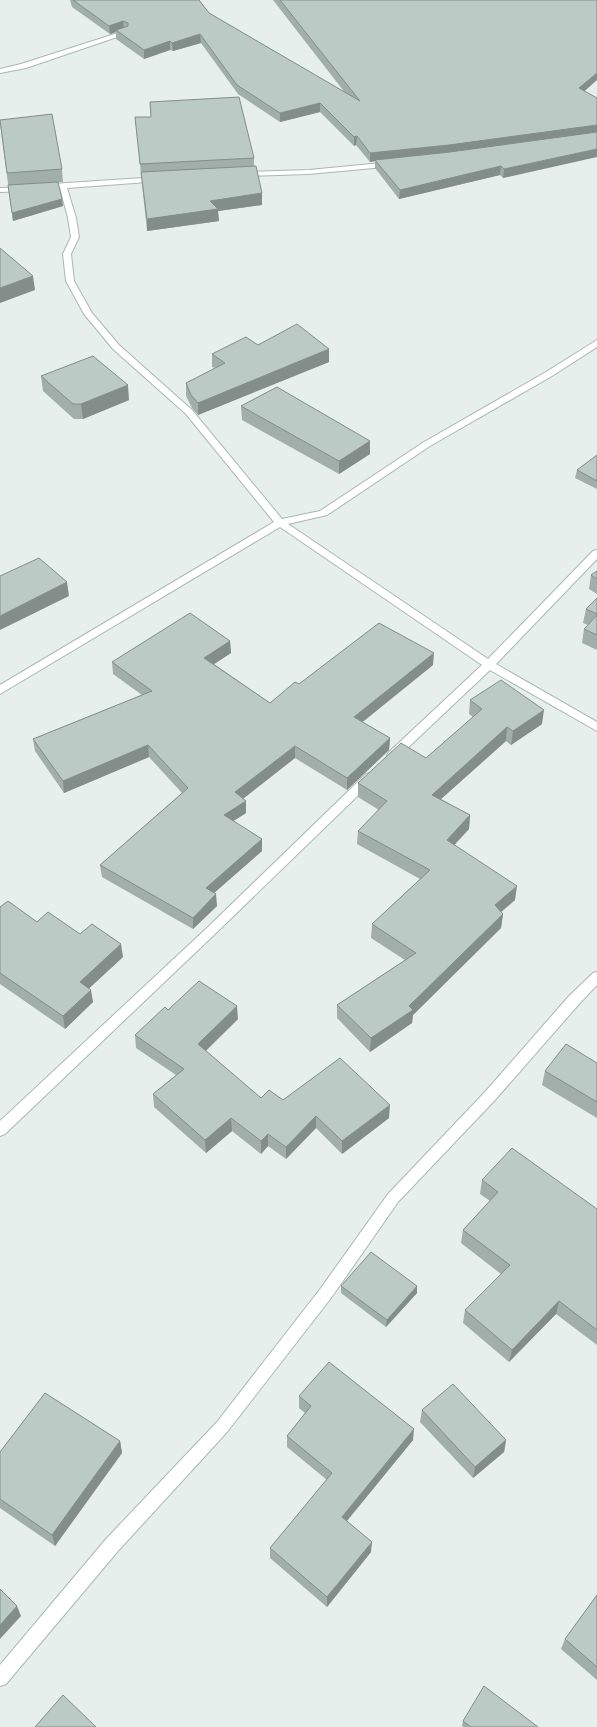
<svg xmlns="http://www.w3.org/2000/svg" width="597" height="1727" font-family="'Space Grotesk',sans-serif">
	<style>
		.lines { fill: none; stroke-linecap: round; stroke-linejoin: round }
		.minor-casing { stroke: #a8b8b2; stroke-width: 2 }
		.minor { fill: #fff; fill-rule: evenodd }
		.wall { fill: #a1aea9 }
		.shaded-wall { fill: #838d89 }
		.building { fill: #bbcac4; stroke: #838d89 }
	</style>
	<rect width="100%" height="100%" fill="#e6efeb"/>
	<g class="lines">
		<!-- minor casing -->
		<g class="minor-casing">
			<g id="minor">
				<polygon points="124,31 128,33 126,34 26,68 0,73 0,69 21,64"/>
				<polygon points="392,162 395,162 395,166 309,174 242,176 238,174 242,172 309,170"/>
				<polygon points="158,177 161,177 161,181 67,188 76,218 79,237 71,254 74,281 92,313 119,345 192,410 282,519 320,511 424,442 546,372 597,340 597,347 552,376 430,446 327,515 288,524 488,659 593,551 597,550 597,559 496,664 597,722 597,731 490,670 397,758 389,758 387,755 389,752 482,665 280,527 0,694 0,685 274,522 186,414 113,349 84,314 66,281 63,254 71,237 68,218 60,188 52,188 52,184"/>
				<polygon points="25,187 29,189 28,191 0,192 0,188"/>
				<polygon points="370,773 374,774 376,777 374,780 217,932 5,1134 0,1136 0,1121 209,926 366,774"/>
				<polygon points="597,972 597,985 579,1004 495,1100 398,1202 331,1298 227,1432 118,1551 6,1684 0,1686 0,1665 106,1539 217,1422 321,1288 388,1194 485,1092 569,996 593,973"/>
			</g>
		</g>
		<!-- minor -->
		<use href="#minor" class="minor"/>
	</g>
	<!-- wall -->
	<g class="wall">
		<polygon points="70,0 199,0 209,13 346,94 273,0 597,0 585,91 503,178 500,175 399,199 375,168 375,161 370,162 356,145 354,146 320,112 280,122 238,94 201,43 173,51 170,50 144,59 116,39 116,32 110,34 72,7"/>
		<polygon points="150,102 254,158 254,166 262,193 262,205 218,211 219,221 147,231 135,117 151,117"/>
		<polygon points="0,123 62,169 63,182 58,182 63,206 13,221"/>
		<polygon points="258,345 329,362 198,415 192,408 186,396 186,383 215,368 212,367 212,354"/>
		<polygon points="41,376 129,400 83,419 74,419 43,391"/>
		<polygon points="241,406 370,441 370,454 339,474 242,420"/>
		<polygon points="597,455 597,489 575,478 577,470"/>
		<polygon points="597,571 597,594 589,589 591,575"/>
		<polygon points="597,598 597,650 582,643 584,629 588,625 583,623 586,609"/>
		<polygon points="230,641 231,653 214,664 270,703 299,684 433,665 362,722 390,738 389,750 347,790 295,758 243,799 246,813 233,821 262,851 214,893 217,906 193,929 102,877 100,865 182,793 149,757 64,793 35,751 33,739 142,695 113,674 112,662"/>
		<polygon points="470,700 542,724 511,745 506,741 441,799 470,815 469,829 454,845 515,900 501,912 503,914 501,928 413,1015 412,1023 370,1052 337,1018 337,1005 405,960 371,938 372,924 420,879 357,844 358,831 379,810 358,797 358,783 426,758 473,717 469,714"/>
		<polygon points="0,907 37,922 80,934 123,957 89,988 93,1002 65,1029 0,984"/>
		<polygon points="168,1010 238,1019 206,1051 261,1098 283,1100 389,1118 342,1154 316,1128 286,1159 268,1146 261,1154 232,1131 206,1153 154,1107 153,1094 176,1075 136,1048 135,1035"/>
		<polygon points="597,1063 597,1118 542,1085 545,1071"/>
		<polygon points="482,1180 597,1209 597,1345 556,1314 509,1362 463,1323 465,1310 501,1274 461,1243 463,1230 490,1201 480,1194"/>
		<polygon points="341,1286 417,1293 386,1327 341,1293"/>
		<polygon points="299,1396 413,1440 347,1521 371,1552 327,1607 270,1558 270,1548 327,1480 287,1447 287,1436 305,1413 299,1408"/>
		<polygon points="422,1410 506,1440 504,1452 473,1478 420,1422"/>
		<polygon points="120,1441 122,1453 55,1546 0,1508 0,1452"/>
		<polygon points="597,1595 597,1680 561,1649 565,1639"/>
		<polygon points="463,1721 538,1727 464,1727 462,1726"/>
	</g>
	<!-- shaded-wall -->
	<g class="shaded-wall">
		<polygon points="123,21 124,30 116,30 116,32 110,34 109,26"/>
		<polygon points="200,34 201,43 173,51 172,43"/>
		<polygon points="170,41 170,50 144,59 144,50"/>
		<polygon points="597,73 597,80 578,97 579,88"/>
		<polygon points="320,103 320,112 280,122 280,113"/>
		<polygon points="597,125 597,134 377,161 375,160 375,161 370,162 370,153"/>
		<polygon points="357,136 356,145 354,146 354,137"/>
		<polygon points="597,149 597,157 503,178 504,169"/>
		<polygon points="501,166 500,175 399,199 400,190"/>
		<polygon points="262,193 262,205 218,211 219,221 147,231 147,219 210,201"/>
		<polygon points="62,199 63,206 13,221 12,213"/>
		<polygon points="33,276 35,290 0,303 0,288"/>
		<polygon points="329,349 329,362 198,415 198,403"/>
		<polygon points="128,385 129,400 83,419 81,404"/>
		<polygon points="370,441 370,454 339,474 339,461"/>
		<polygon points="67,582 69,596 0,630 0,616"/>
		<polygon points="230,641 231,653 205,670 204,658"/>
		<polygon points="434,653 433,665 354,729 354,717"/>
		<polygon points="544,710 542,724 511,745 513,731"/>
		<polygon points="507,727 506,741 431,808 432,795"/>
		<polygon points="390,738 389,750 347,790 347,778"/>
		<polygon points="148,745 149,757 64,793 63,781"/>
		<polygon points="295,746 295,758 236,804 235,792"/>
		<polygon points="246,801 246,813 224,827 224,815"/>
		<polygon points="470,815 469,829 446,854 447,840"/>
		<polygon points="262,839 262,851 206,900 206,888"/>
		<polygon points="517,886 515,900 494,918 495,905"/>
		<polygon points="216,894 217,906 193,929 193,918"/>
		<polygon points="503,914 501,928 413,1015 412,1023 370,1052 371,1038 409,1006"/>
		<polygon points="121,944 123,957 82,995 80,982"/>
		<polygon points="91,990 93,1002 65,1029 63,1016"/>
		<polygon points="237,1006 238,1019 199,1057 198,1044"/>
		<polygon points="390,1105 389,1118 342,1154 342,1141"/>
		<polygon points="316,1116 316,1128 286,1159 286,1147"/>
		<polygon points="231,1118 232,1131 206,1153 205,1140"/>
		<polygon points="268,1134 268,1146 261,1154 261,1141"/>
		<polygon points="417,1286 417,1293 386,1327 387,1320"/>
		<polygon points="559,1301 556,1314 509,1362 512,1350"/>
		<polygon points="414,1429 413,1440 341,1528 342,1517"/>
		<polygon points="506,1440 504,1452 473,1478 475,1467"/>
		<polygon points="120,1441 122,1453 55,1546 52,1535"/>
		<polygon points="372,1542 371,1552 327,1607 327,1597"/>
		<polygon points="17,1606 21,1616 0,1639 0,1625"/>
	</g>
	<!-- building -->
	<g class="building">
		<polygon points="73,0 199,0 209,13 360,101 280,0 597,0 597,73 579,88 597,98 597,125 449,145 370,153 357,136 354,137 320,103 280,113 237,85 200,34 172,43 170,41 144,50 116,30 128,26 128,23 123,21 109,26"/>
		<polygon points="239,97 254,158 140,164 135,117 151,117 150,102"/>
		<polygon points="52,114 62,169 7,173 0,120"/>
		<polygon points="597,132 597,149 504,169 501,166 400,190 375,160 450,152"/>
		<polygon points="256,166 262,193 210,201 218,209 147,219 141,172"/>
		<polygon points="58,182 62,199 12,213 8,185"/>
		<polygon points="0,248 33,276 0,288"/>
		<polygon points="297,324 329,349 198,403 191,395 186,383 225,363 212,354 246,337 258,345"/>
		<polygon points="93,356 128,385 81,404 73,404 41,376"/>
		<polygon points="277,387 370,441 339,461 241,406"/>
		<polygon points="597,455 597,481 577,470"/>
		<polygon points="39,558 67,582 0,616 0,576"/>
		<polygon points="597,571 597,579 591,575"/>
		<polygon points="597,598 597,614 586,609"/>
		<polygon points="190,613 230,641 204,658 270,703 295,682 299,684 379,623 434,653 354,717 390,738 347,778 295,746 235,792 246,801 224,815 262,839 206,888 216,894 193,918 100,865 188,788 148,745 63,781 33,739 152,691 112,662"/>
		<polygon points="597,615 597,635 584,629"/>
		<polygon points="501,680 544,710 513,731 507,727 432,795 470,815 447,840 517,886 495,905 503,914 409,1006 413,1010 371,1038 337,1005 416,953 372,924 430,870 358,831 387,801 358,783 401,743 426,758 482,709 470,700"/>
		<polygon points="8,901 37,922 48,912 80,934 92,924 121,944 80,982 91,990 63,1016 0,973 0,907"/>
		<polygon points="199,981 237,1006 198,1044 261,1098 269,1090 283,1100 340,1058 390,1105 342,1141 316,1116 286,1147 268,1134 261,1141 231,1118 205,1140 153,1094 184,1069 135,1035 165,1007 168,1010"/>
		<polygon points="566,1044 597,1063 597,1102 545,1071"/>
		<polygon points="512,1148 597,1209 597,1330 559,1301 512,1350 465,1310 510,1265 463,1230 498,1192 482,1180"/>
		<polygon points="371,1252 417,1286 387,1320 341,1286"/>
		<polygon points="329,1362 414,1429 342,1517 372,1542 327,1597 270,1548 332,1473 287,1436 311,1406 299,1396"/>
		<polygon points="453,1384 506,1440 475,1467 422,1410"/>
		<polygon points="45,1393 120,1441 52,1535 0,1499 0,1452"/>
		<polygon points="0,1589 17,1606 0,1625"/>
		<polygon points="597,1595 597,1667 565,1639"/>
		<polygon points="484,1686 538,1727 471,1727 463,1721"/>
		<polygon points="63,1695 96,1727 35,1727"/>
	</g>
</svg>
